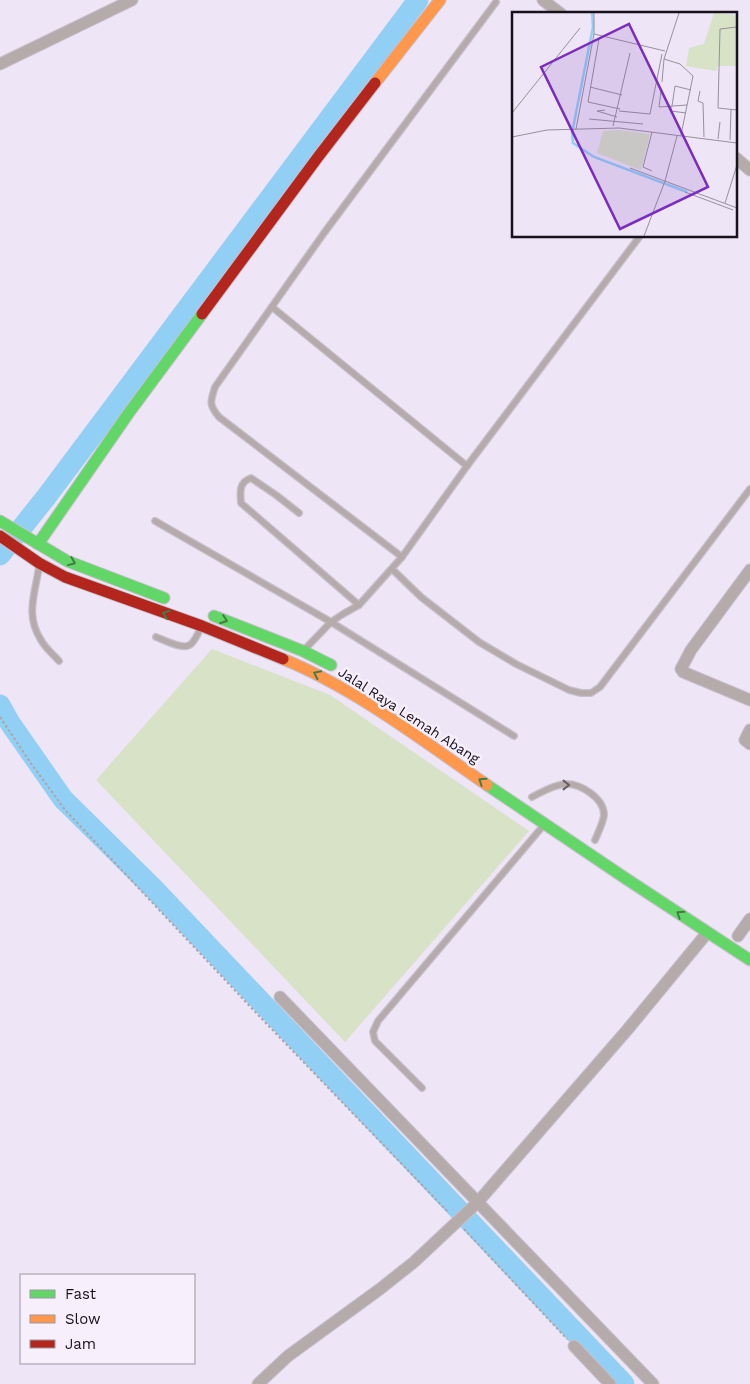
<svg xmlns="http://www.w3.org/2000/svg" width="750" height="1384" font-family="'Work Sans',sans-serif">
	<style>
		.green { fill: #d7e2c7 }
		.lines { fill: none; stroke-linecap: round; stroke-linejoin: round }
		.river { stroke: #91cff5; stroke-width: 21 }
		.lane-casing { stroke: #c7c0cd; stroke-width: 8 }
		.street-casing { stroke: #c7c0cd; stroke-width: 13 }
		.fast-casing { stroke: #c7c0cd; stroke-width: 13 }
		.slow-casing { stroke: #c7c0cd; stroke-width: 13 }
		.jam-casing { stroke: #c7c0cd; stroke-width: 13 }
		.path { stroke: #ada4a6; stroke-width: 2; stroke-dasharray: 2.5 2.5; stroke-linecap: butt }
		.lane { stroke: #b5abaa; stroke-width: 5.5 }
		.street { stroke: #b5abaa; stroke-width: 11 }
		.fast { stroke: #63d668; stroke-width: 11 }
		.slow { stroke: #ff974d; stroke-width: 11 }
		.jam { stroke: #b3261e; stroke-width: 11 }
		.oneway { stroke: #417d45 }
		.oneway2 { stroke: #665e62 }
		.labels { text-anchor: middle; stroke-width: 5; stroke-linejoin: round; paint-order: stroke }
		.street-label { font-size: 14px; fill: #17111b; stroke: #f7f0fc }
		.inset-river { fill: none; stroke: #91cff5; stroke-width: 2.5 }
		.inset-road { fill: none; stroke: #98909e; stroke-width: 1 }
		.view { fill: #7b2cbf; fill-opacity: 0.15; stroke: #7b2cbf; stroke-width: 2.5 }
		.inset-edge { fill: none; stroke: #17111b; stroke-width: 2.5 }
	</style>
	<rect width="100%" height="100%" fill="#eee5f6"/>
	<!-- green -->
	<polygon class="green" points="212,649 330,695 529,831 345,1042 96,780"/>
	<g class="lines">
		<!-- river -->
		<g class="river">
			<polyline points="0,555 47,496 418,0"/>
			<polyline points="0,705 10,723 63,799 154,889 624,1384"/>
		</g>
		<!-- lane casing -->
		<g class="lane-casing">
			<g id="lane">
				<polyline points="272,307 467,466"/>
				<path d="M299 513 276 495 251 478C239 482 240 492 241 503L359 605"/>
				<polyline points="155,521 331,622 514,736"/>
				<path d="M402 557 219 417C209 405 210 402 215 387L324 233 496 2"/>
				<path d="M39 567C35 594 25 615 41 640 45 648 53 654 59 661"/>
				<polyline points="392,569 421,597 479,642 516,664 569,690 581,693 591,693 600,687 750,489"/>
				<path d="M156 637C164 640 184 651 191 644 195 640 198 634 200 629"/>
				<polyline points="306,648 331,622 343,614 359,605 402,557 467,466 640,236"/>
				<path d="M532 797C542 792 553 785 565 784 580 783 604 798 604 815 603 823 598 833 595 840"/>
				<polyline points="422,1088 375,1041 373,1032 378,1021 543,826"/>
			</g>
		</g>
		<!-- street casing -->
		<g class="street-casing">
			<g id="street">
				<polyline points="543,0 561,14"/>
				<polyline points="0,64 132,0"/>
				<polyline points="736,158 750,170"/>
				<polyline points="750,570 691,650 681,669 683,672 750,700"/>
				<polyline points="750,730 745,740 750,744"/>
				<polyline points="738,936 750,919"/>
				<polyline points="280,997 653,1384"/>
				<polyline points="574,1346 610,1384"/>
				<polyline points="258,1384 288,1356 380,1289 414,1262 477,1203 628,1029 707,933"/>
			</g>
		</g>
		<!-- fast casing -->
		<g class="fast-casing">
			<g id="fast">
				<polyline points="0,521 67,561 164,598"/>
				<polyline points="38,544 128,414 202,314"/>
				<polyline points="214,616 303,651 331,665"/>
				<polyline points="487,785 625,878 750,960"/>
			</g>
		</g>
		<!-- slow casing -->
		<g class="slow-casing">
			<g id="slow">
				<polyline points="375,83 440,0"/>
				<path d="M283 659C356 689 422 740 487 785"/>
			</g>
		</g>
		<!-- jam casing -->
		<g class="jam-casing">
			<g id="jam">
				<polyline points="202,314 318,157 375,83"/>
				<polyline points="0,536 39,563 65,577 202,626 283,659"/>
			</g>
		</g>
		<!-- path -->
		<g class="path">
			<polyline points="0,717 30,762 66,811 259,1016 449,1213"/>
			<polyline points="464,1229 567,1339"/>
		</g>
		<!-- lane -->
		<use href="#lane" class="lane"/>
		<!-- street -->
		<use href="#street" class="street"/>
		<!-- fast -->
		<use href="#fast" class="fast"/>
		<!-- slow -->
		<use href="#slow" class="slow"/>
		<!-- jam -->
		<use href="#jam" class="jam"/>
	</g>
	<!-- one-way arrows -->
	<defs><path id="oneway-chevron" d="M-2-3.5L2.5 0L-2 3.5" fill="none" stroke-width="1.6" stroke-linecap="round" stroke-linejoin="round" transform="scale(1.25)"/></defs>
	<g class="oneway">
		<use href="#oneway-chevron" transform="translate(72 562) rotate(22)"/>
		<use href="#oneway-chevron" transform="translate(166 614) rotate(-161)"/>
		<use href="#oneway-chevron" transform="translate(224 620) rotate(20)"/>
		<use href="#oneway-chevron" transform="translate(317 674) rotate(-154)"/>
		<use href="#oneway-chevron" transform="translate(482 781) rotate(-146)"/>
		<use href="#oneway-chevron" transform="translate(680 914) rotate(-146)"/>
	</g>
	<use class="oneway2" href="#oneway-chevron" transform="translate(566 785)"/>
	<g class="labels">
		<!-- street labels -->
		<g class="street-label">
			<text transform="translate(409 715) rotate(33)" y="5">Jalal Raya Lemah Abang</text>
		</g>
	</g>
	<!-- overview -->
	<g transform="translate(512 12)">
		<rect width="225" height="225" fill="#eee5f6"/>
		<path d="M202 1 225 3V54H206L204 59 174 54 177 36 192 32ZM107 118 138 122 129 158 85 141 91 119Z" fill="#d7e2c7"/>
		<path class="inset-river" d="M80 1 81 15 60 121 61 131 82 145 175 180"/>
		<path class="inset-road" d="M167 1 152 47 168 52 181 64 169 123M225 15 208 17 206 96 225 98M82 22 153 39M87 27 76 90 108 97M150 70 152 47M78 75 110 83M149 79 147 95 175 93M188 79 186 89 191 91 192 125M159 94V99L174 101M160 94 163 74 179 78M93 98 85 99 105 105M107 99 138 102 150 42M0 101 68 16M77 107 131 112M101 114 118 41M64 117 82 22V1M140 120 131 155 140 159M0 125 35 118 107 116 225 131M206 127 208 110M218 128 219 98M118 156 225 196M173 180 221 198M213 191 225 153M132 224 153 169 165 124"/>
		<path class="view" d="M117 12 196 175 108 217 29 55Z"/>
		<rect width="225" height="225" class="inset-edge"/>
	</g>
	<!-- legend -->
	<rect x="20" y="1274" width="175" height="90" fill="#f7f0fc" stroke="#9d97a2"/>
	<rect x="30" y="1290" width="25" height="8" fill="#63d668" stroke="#9d97a2"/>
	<text x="65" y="1299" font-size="15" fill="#17111b">Fast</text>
	<rect x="30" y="1315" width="25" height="8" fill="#ff974d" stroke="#9d97a2"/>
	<text x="65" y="1324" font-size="15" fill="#17111b">Slow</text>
	<rect x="30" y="1340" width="25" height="8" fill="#b3261e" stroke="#9d97a2"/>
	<text x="65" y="1349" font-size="15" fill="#17111b">Jam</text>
</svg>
